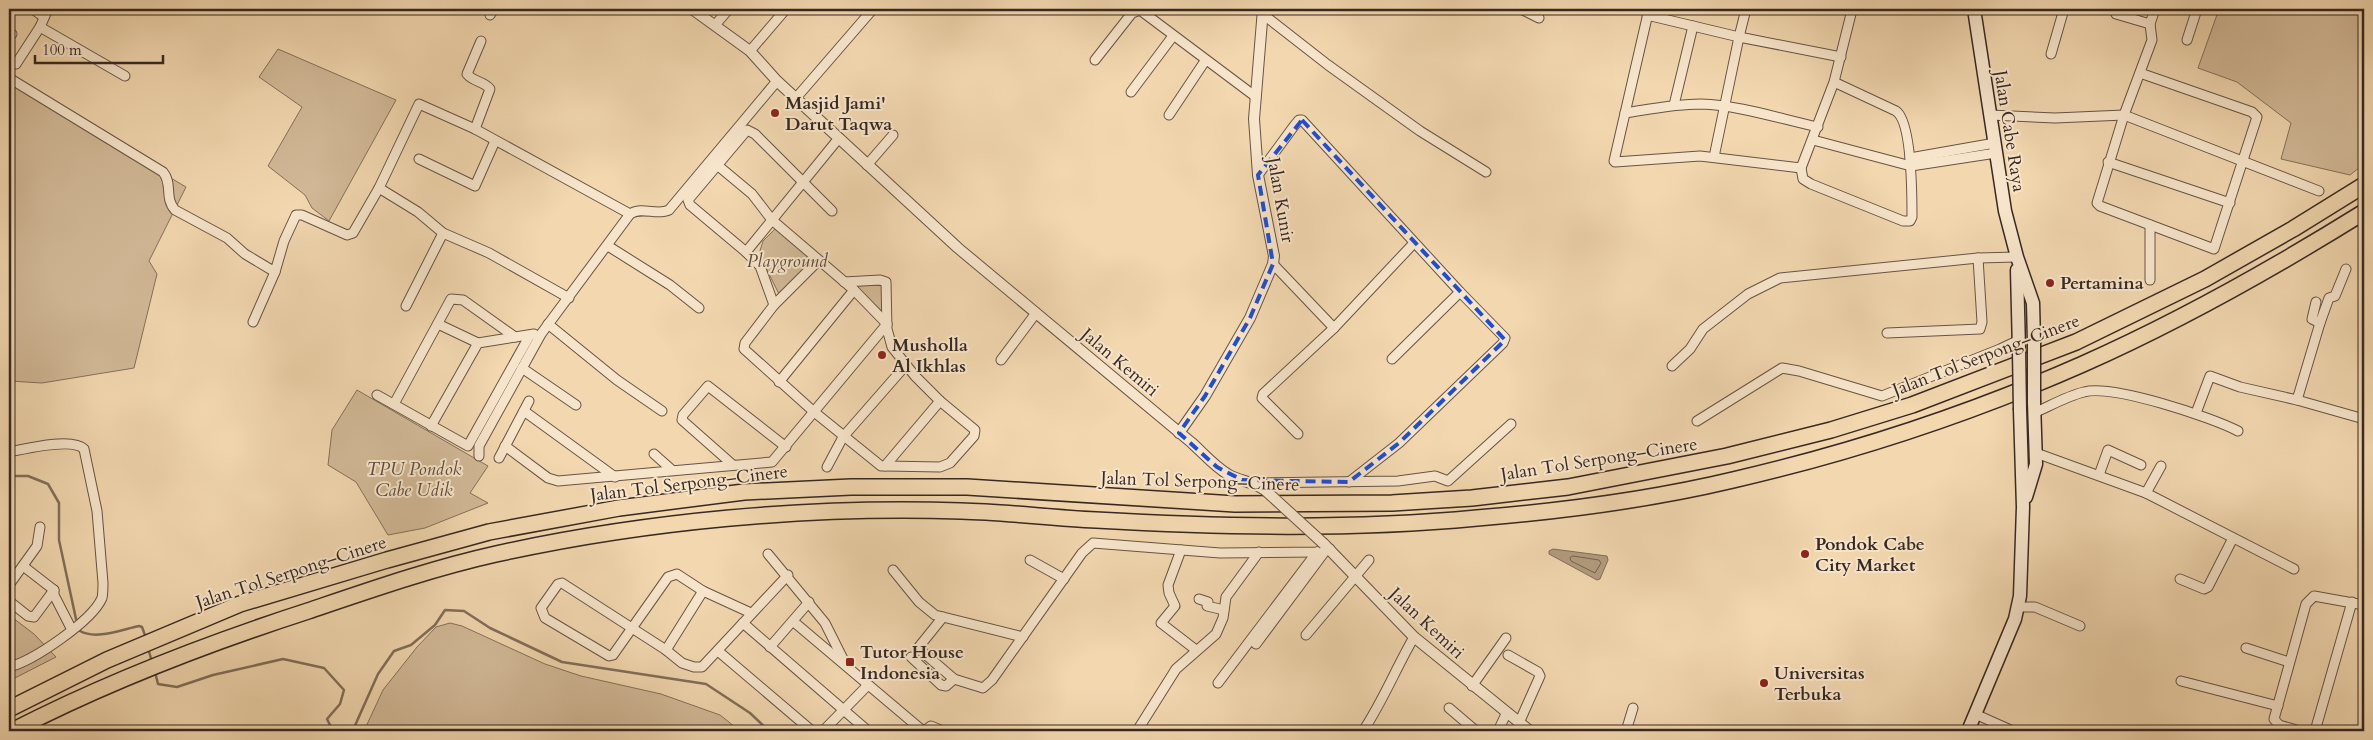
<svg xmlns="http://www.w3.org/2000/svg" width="2373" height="740" font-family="Cardo,serif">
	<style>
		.green { fill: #d2b997; stroke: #84705c }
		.water { fill: #b29c7f; stroke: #816e5a }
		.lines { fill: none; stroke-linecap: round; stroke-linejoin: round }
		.shore { stroke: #746250; stroke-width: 1 }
		.stream { stroke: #816e5a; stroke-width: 2.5 }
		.minor-casing { stroke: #665445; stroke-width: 11 }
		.tertiary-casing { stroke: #665445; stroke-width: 12 }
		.secondary-casing { stroke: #372822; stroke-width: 15 }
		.motorway-casing { stroke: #372822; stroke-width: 18 }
		.minor { stroke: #f7e5cb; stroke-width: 9 }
		.tertiary { stroke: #f7e5cb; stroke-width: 10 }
		.secondary { stroke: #f7e5cb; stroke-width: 12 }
		.motorway { stroke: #f2d7af; stroke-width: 15 }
		.tertiary-bridge-casing { stroke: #665445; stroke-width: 12; stroke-linecap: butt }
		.secondary-bridge-casing { stroke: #372822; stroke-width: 15; stroke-linecap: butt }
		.tertiary-bridge { stroke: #f7e5cb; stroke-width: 10 }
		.secondary-bridge { stroke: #f7e5cb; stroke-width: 12 }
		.marked { fill: none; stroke: #1d4ed8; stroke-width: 4; stroke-dasharray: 10 6; stroke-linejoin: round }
		.poi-dot { fill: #8f2418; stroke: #f7e5cb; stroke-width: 2 }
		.labels { text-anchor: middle; stroke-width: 4; stroke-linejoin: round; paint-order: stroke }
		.poi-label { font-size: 18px; font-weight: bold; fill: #372822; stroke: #f7e5cb; text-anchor: start }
		.street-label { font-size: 18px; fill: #372822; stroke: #f7e5cb }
		.park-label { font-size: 18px; font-style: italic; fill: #5e4c3f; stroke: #f7e5cb }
	</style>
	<rect width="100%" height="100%" fill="#f2d7af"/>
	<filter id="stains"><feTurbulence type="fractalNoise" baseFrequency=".004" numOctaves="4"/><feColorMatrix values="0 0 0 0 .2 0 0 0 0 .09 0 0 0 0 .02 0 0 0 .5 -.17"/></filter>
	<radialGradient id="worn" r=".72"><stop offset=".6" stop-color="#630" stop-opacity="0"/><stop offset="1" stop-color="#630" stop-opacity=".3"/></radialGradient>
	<!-- green -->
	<g class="green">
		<polygon points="2219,9 2364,9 2364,164 2350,175 2281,159 2291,123 2237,82 2198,68"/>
		<polygon points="278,49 396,100 329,221 312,208 305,195 268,166 302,107 259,77"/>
		<polygon points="9,83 186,187 149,261 157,274 134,368 42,383 9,381"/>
		<polygon points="776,228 815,260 780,296 759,254 763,241"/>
		<polygon points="852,284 885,286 885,314"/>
		<polygon points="357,390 488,466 470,493 488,503 425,528 388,535 356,482 328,465 332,430"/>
		<polygon points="9,615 34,634 56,657 9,681"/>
		<polygon points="450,623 462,626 545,664 581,676 661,694 720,715 740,731 364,731 383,690 417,647 436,627"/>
	</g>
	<!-- water -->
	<polygon class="water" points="1553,549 1607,556 1608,560 1600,579 1597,580 1549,554 1549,551"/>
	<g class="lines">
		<!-- shore -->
		<polygon class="shore" points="1573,556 1599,560 1601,563 1595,573 1571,561 1570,558"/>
		<!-- stream -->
		<g class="stream">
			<polyline points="9,476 28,476 48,484 59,503 59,540 76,619"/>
			<path d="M80 631C96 640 120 630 139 626L142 627 146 638"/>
			<polyline points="148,648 152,662"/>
			<polyline points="155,672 158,684 177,687 213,675 283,659 324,668 344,690 340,704 327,719 333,731"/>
			<polyline points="349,731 353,730 378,674 394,651 411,645 435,625 445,610 464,611 490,628 562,662 706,684 750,713 769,731"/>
		</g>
		<!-- minor casing -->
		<g class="minor-casing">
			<g id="minor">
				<polyline points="33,9 44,17"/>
				<polyline points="1521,9 1539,18"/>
				<polyline points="1649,9 1614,161 1615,162 1700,156 1801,168"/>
				<polyline points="1746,9 1739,37 1841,57"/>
				<polyline points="2116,14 2150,24 2152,40 2124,115 2097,203 2100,206 2214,249 2257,117 2252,112 2140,73"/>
				<polyline points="490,15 494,9"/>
				<polyline points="1264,15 1328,65 1420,131 1486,172"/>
				<polyline points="1647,15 1739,37 1714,157"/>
				<polyline points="2150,24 2155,9"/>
				<polyline points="715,25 729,9"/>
				<polyline points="40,27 125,76"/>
				<polyline points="9,32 12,34"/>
				<polyline points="2187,40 2197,9"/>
				<polyline points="750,51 786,9"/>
				<polyline points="2051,54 2064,9"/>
				<polyline points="1095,60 1132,13 1140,10 1256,97"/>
				<polyline points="16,64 40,27 48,9"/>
				<path d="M9 78 163 172C173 184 164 198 175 210L227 238 245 254 275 272 284 241 296 215H302L347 235 353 233 379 188 419 104 475 129 630 214"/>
				<path d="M1834 82 1896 111C1912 122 1912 196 1912 217L1910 221H1903L1811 184 1803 179 1801 168 1834 82 1851 14 1849 9"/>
				<polyline points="1131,92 1173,36"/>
				<polyline points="796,98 873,9"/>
				<polyline points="1674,105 1693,26"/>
				<path d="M1625 113C1651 109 1675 104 1701 104 1738 105 1781 119 1818 127"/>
				<polyline points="1169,115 1205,61"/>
				<polyline points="1990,115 2055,118 2124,115 2319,191"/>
				<path d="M475 129 490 89C484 81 473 82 467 74L481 41"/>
				<polyline points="1813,140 1911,166 1996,153"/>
				<polyline points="1910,158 1995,143"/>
				<polyline points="419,159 475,186 495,141"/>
				<polyline points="2108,162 2230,203"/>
				<polyline points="867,165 893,135"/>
				<polyline points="1258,175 1294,126 1299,120 1302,120 1460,292 1505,338 1503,343 1399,443 1349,482"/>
				<polyline points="379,188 418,212 443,233 489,253 569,298"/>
				<polyline points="832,211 755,134 747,130 688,200 690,205 746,252 760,266 774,305 745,343 744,349 813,411 881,466 885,466 940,401"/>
				<polyline points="2150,225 2150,280"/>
				<polyline points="608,246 670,285 699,308"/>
				<polyline points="746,252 839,138"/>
				<polyline points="1273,264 1334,328"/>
				<polyline points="844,282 880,280 886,282 887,329 892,347 915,376 940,401 975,430 974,436 950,463 940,467 885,466"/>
				<polyline points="2316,302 2312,319 2320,323"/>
				<polyline points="774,305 818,261"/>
				<polyline points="406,306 443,233"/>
				<polyline points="253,322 275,272"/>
				<polyline points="438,324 478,343"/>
				<polyline points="548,324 617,380 662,411"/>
				<polyline points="1887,333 1980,329 1982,322 1978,258"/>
				<polyline points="1392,359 1460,292"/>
				<polyline points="1001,360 1036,313"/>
				<polyline points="1672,366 1690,349 1703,329 1748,294 1780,278 1978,258 2017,257"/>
				<polyline points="522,368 576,405"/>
				<polyline points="779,382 854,290"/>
				<polyline points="377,395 468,446 530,335"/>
				<polyline points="2297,400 2364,419"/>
				<polyline points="394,404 451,299 463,300 515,337"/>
				<polyline points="524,411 615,477"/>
				<path d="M2034 413C2050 406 2067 396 2084 392 2112 384 2211 417 2238 431"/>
				<polyline points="2196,413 2210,376 2240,387 2297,400 2320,323 2329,298 2335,296 2346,269"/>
				<polyline points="1697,421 1782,368 1799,371 1882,396 2000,349 2019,340"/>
				<polyline points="431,426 478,343 534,334"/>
				<polyline points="1298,434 1262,398 1263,394 1334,328 1414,243"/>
				<polyline points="505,446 548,478 558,481 772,462 887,324 854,290 772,220 752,194 716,164"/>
				<path d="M9 452C25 449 72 437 84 449L97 511 103 583C103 588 103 593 102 598 92 621 33 661 9 667"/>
				<polyline points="2036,453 2146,493 2294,569"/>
				<polyline points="654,454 672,470"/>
				<path d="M479 456V446L541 334 630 214C642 206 657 216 669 210L777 81"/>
				<polyline points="499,458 529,401"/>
				<polyline points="733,465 682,420 683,415 708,386 786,447"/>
				<polyline points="827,467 843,437 906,365"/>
				<polyline points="2099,475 2108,450 2141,465"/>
				<polyline points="1254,483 1398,481 1435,476 1448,481 1511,424"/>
				<polyline points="2146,493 2161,466"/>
				<polyline points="1181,550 1168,585 1169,593 1175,606 1161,623 1196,650"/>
				<polyline points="768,554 825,623 843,659"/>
				<polyline points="1030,560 1064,579"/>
				<polyline points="23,566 54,590 54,595 72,630"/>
				<polyline points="893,570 919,602 935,615 1023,637"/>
				<polyline points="2180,579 2204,589 2208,587 2233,538"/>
				<polyline points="9,585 37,546 40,527"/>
				<polyline points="1199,599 1208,602 1207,606 1224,610"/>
				<polyline points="9,601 28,616 34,617 54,590"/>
				<polyline points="2018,607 2035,607 2080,626"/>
				<polyline points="751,613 703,591 677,574 668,577 613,655 609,656 545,618 541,608 558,584 562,583 666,650 682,663 694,667 702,667 788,575"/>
				<polyline points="943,617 918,648 954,679 983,688 992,680 1082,553 1093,543 1220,553 1317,552 1330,549"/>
				<polyline points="794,622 923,731"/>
				<polyline points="743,623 868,731"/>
				<polyline points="1306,635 1369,560"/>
				<polyline points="1256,644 1326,550"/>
				<polyline points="770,647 809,602"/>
				<polyline points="2246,648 2289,662"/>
				<polyline points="666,650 703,591"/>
				<polyline points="718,651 812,731"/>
				<polyline points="1508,655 1538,672 1540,676 1519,723"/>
				<polyline points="911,657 941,685 946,686 954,679"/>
				<polyline points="2181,681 2278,706"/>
				<polyline points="1218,683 1317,552"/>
				<polyline points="1472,686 1506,638"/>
				<polyline points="1449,708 1476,731"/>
				<polyline points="1975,714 2013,731"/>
				<polyline points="823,731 868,685"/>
				<polyline points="924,731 931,726 943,731"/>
				<polyline points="1137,731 1176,669 1216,634 1223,618 1226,597 1259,552"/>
				<path d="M1363 731C1383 701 1396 668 1414 637"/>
				<polyline points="1498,731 1506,714"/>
				<polyline points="1626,731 1633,708"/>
				<polyline points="2300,731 2279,725 2274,719 2306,604 2314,596 2364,605"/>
				<polyline points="2315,731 2352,602"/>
				<polyline points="2364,731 2364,730"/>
			</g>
		</g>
		<!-- tertiary casing -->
		<g class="tertiary-casing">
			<g id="tertiary">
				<path d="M692 9 750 51 777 81 958 248 1192 443C1204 454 1215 467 1229 475 1241 481 1253 482 1265 490"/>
				<polyline points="1179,433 1205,396 1250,318 1273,264 1274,256 1258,175 1254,119 1263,9"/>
				<polyline points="1324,544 1414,637 1530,731"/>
			</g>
		</g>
		<!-- secondary casing -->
		<g class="secondary-casing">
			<g id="secondary">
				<polyline points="1974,9 2005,211 2017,257 2033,303 2034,342"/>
				<polyline points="2017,270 2019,350"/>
				<polyline points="2026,497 2036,464 2034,402"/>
				<polyline points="1968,731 2015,619 2020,596 2023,507 2020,410"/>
			</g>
		</g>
		<!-- motorway casing -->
		<g class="motorway-casing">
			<g id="motorway">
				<polyline points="9,709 107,660 240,604 387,560 489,532 619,508 744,492 851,487 967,487 1235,504 1392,503 1472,498 1568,487 1727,456 1831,430 1912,405 2076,342 2205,279 2293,229 2364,185"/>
				<path d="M12 731C107 682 206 644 308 611 370 590 433 568 496 554 645 521 809 506 961 511 1006 512 1051 518 1096 520 1222 527 1351 530 1477 518 1563 511 1649 500 1733 480 1850 453 1972 413 2083 364 2180 321 2274 268 2364 212"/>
			</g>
		</g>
		<!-- minor -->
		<use href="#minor" class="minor"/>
		<!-- tertiary -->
		<use href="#tertiary" class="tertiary"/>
		<!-- secondary -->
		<use href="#secondary" class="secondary"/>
		<!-- motorway -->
		<use href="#motorway" class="motorway"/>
		<!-- tertiary-bridge casing -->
		<g class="tertiary-bridge-casing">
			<polyline id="tertiary-bridge" points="1265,490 1324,544"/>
		</g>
		<!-- secondary-bridge casing -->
		<g class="secondary-bridge-casing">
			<g id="secondary-bridge">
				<polyline points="2034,342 2034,402"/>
				<polyline points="2019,350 2020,410"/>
			</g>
		</g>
		<!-- tertiary-bridge -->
		<use href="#tertiary-bridge" class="tertiary-bridge"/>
		<!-- secondary-bridge -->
		<use href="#secondary-bridge" class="secondary-bridge"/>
	</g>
	<!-- marked area -->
	<path class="marked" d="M1302 120 1505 340 1399 443 1349 482 1242 480 1217 467 1179 433 1205 396 1250 318 1273 264 1258 175Z"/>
	<!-- markers -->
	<g class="poi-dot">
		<circle cx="775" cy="113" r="5"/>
		<circle cx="2050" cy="283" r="5"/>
		<circle cx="882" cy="355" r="5"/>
		<circle cx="1805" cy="554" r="5"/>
		<rect x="845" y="657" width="10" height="10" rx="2.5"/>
		<circle cx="1764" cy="683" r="5"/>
	</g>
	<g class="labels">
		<!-- poi labels -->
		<g class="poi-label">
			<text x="785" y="109">Masjid Jami'<tspan x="785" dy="21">Darut Taqwa</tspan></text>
			<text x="2060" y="289">Pertamina</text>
			<text x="892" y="351">Musholla<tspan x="892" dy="21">Al Ikhlas</tspan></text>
			<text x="1815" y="550">Pondok Cabe<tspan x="1815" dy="21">City Market</tspan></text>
			<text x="860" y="658">Tutor House<tspan x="860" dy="21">Indonesia</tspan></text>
			<text x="1774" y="679">Universitas<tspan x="1774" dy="21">Terbuka</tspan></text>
		</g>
		<!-- street labels -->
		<g class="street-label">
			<text transform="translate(2010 131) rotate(81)" y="6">Jalan Cabe Raya</text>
			<text transform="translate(1281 200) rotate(80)" y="6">Jalan Kunir</text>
			<text transform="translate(1986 355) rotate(-21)" y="6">Jalan Tol Serpong–Cinere</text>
			<text transform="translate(1120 362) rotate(40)" y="6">Jalan Kemiri</text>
			<text transform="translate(1599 459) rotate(-9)" y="6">Jalan Tol Serpong–Cinere</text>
			<text transform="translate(1200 481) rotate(2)" y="6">Jalan Tol Serpong–Cinere</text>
			<text transform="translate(689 483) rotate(-7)" y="6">Jalan Tol Serpong–Cinere</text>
			<text transform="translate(291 572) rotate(-18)" y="6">Jalan Tol Serpong–Cinere</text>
			<text transform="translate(1427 623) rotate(43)" y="6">Jalan Kemiri</text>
		</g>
		<!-- park labels -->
		<g class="park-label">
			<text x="787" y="267">Playground</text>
			<text x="414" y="475">TPU Pondok<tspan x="414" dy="21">Cabe Udik</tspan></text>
		</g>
	</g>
	<!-- margin -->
	<rect width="2373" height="740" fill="none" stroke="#f2d7af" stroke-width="30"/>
	<rect x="10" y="10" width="2353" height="720" fill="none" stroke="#372822" stroke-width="2.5"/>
	<rect x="15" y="15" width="2343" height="710" fill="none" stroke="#372822"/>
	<!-- scale -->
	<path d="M35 55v8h128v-8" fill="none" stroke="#372822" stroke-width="2.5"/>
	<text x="42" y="55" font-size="15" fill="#372822" stroke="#f7e5cb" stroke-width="4" paint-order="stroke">100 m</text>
	<rect width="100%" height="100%" filter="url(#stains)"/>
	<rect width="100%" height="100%" fill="url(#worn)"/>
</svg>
